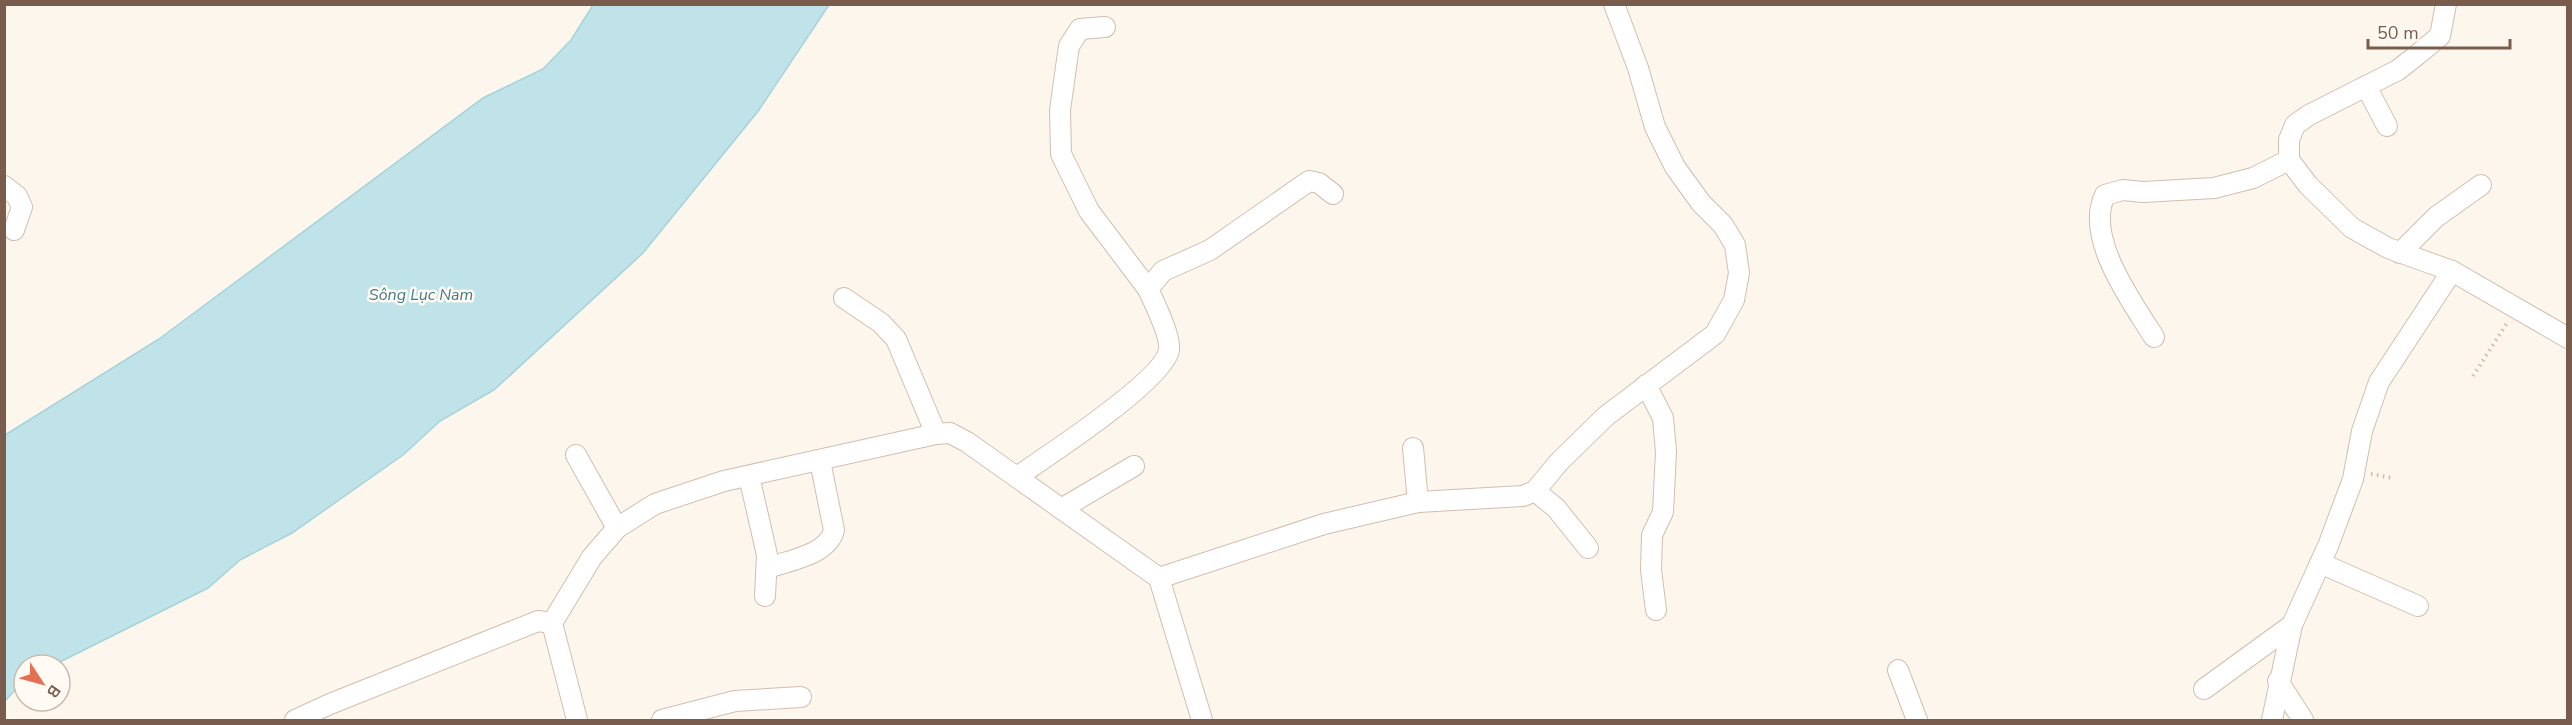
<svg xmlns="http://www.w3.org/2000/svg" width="2572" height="725" font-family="'Nunito Sans',sans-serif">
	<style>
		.water { fill: #bfe3e8; stroke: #a5d3da; stroke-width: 1.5 }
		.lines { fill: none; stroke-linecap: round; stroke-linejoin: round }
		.minor-casing { stroke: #d1beb0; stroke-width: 22 }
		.path { stroke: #d9b8a5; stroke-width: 4; stroke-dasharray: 1.5 4.5; stroke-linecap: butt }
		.minor { stroke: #fff; stroke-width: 20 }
		.labels { text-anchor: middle; stroke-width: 5; stroke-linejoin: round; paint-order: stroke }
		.water-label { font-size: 16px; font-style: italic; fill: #437c86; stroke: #fffaf3 }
	</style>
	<rect width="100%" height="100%" fill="#fdf6ec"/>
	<!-- water -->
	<polygon class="water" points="593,5 829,5 759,110 643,253 494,390 440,421 403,455 292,533 240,560 208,588 54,665 24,665 24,680 5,701 5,435 159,339 483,98 543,69 571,40"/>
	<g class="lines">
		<!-- minor casing -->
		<g class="minor-casing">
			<g id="minor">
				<polyline points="2446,4 2440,36 2417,55 2398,70 2309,115 2295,125 2289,140 2289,160 2308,185 2352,228 2388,248 2452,271 2568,338"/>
				<polyline points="1105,27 1080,29 1069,46 1060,110 1061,154 1089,211 1148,289"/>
				<polyline points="2366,86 2387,126"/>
				<polyline points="4,186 17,196 22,207 14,230"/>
				<polyline points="2400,253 2436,217 2481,185"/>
				<polyline points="844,298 881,323 896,339 936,434"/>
				<path d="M2154 337C2132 302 2084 237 2105 195L2123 190 2143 192 2214 188 2253 178 2289 160"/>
				<polyline points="1646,385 1663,418 1666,452 1663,512 1652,535 1651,570 1656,610"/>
				<polyline points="1413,448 1418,502"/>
				<polyline points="576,455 617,528"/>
				<polyline points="749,476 767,555 765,596"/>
				<path d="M1018 476C1046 457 1164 380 1169 350 1171 336 1154 302 1148 289L1163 271 1210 250 1309 181 1319 183 1333 194"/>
				<polyline points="1535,491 1556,508 1588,548"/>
				<polyline points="1061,509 1134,466"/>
				<polyline points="2320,563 2418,606"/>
				<path d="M768 568C790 560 828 555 834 530L820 461"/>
				<polyline points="1159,578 1324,524 1418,502 1523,496 1535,491 1559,462 1606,416 1715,334 1734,300 1739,273 1735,245 1723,225 1701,203 1675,167 1655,127 1638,68 1614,4"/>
				<polyline points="1898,670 1917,720"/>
				<polyline points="2278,681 2303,720"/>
				<polyline points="2204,689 2292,625"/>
				<polyline points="295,720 330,704 538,621 552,623"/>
				<polyline points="577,720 552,623 592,557 617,528 655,504 724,481 936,434 950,433 967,442 1159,578 1202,720"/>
				<polyline points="662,720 735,701 801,697"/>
				<polyline points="2272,720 2292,625 2328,546 2353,479 2362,431 2379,382 2452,271"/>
			</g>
		</g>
		<!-- path -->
		<g class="path">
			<polyline points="2473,376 2507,323"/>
			<polyline points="2371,474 2393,478"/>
		</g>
		<!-- minor -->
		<use href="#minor" class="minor"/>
	</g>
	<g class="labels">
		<!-- water labels -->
		<g class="water-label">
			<text x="421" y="300">Sông Lục Nam</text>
		</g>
	</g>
	<!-- border -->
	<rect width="2572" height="725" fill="none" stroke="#7a5c4d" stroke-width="12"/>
	<!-- north arrow -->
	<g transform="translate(42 683) rotate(126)"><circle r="28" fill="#fffaf3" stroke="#cabbb1" stroke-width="1.5"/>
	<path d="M0-4.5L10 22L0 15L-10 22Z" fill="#e76f51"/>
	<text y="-9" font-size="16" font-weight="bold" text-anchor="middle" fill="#7a5c4d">B</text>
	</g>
	<!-- scale -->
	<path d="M2368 39v9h142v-9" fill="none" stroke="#7a5c4d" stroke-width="3"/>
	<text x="2377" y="39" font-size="18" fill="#7a5c4d" stroke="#fffaf3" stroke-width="4.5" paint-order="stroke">50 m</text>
</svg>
